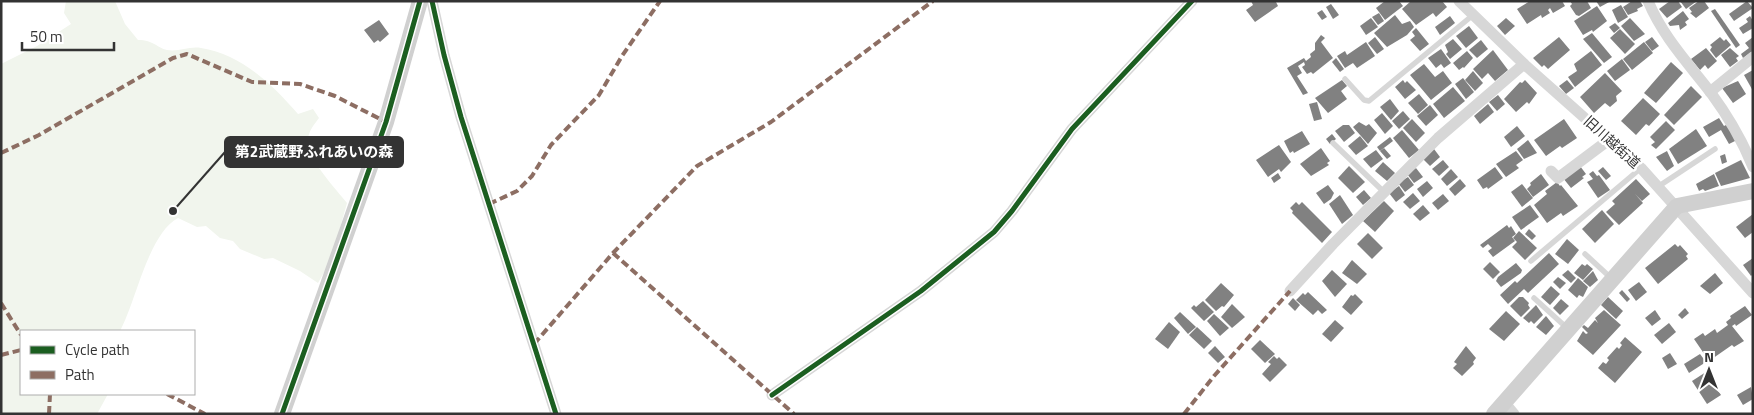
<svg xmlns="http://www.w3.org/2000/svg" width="1754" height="415" font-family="'Titillium Web','Noto Sans JP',sans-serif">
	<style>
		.green { fill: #f1f5ed }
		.building { fill: #818181 }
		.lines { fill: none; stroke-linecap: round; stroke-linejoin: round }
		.lane { stroke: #d7d7d7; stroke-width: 5.5 }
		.street { stroke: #d7d7d7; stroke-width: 11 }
		.secondary { stroke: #d0d0d0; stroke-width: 16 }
		.quiet { stroke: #8d6e63; stroke-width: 4; stroke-dasharray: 8 4; stroke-linecap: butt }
		.cycleway-casing { stroke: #fff; stroke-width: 8 }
		.cycleway { stroke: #1b5e20; stroke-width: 5 }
		.labels { text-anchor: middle; stroke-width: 5; stroke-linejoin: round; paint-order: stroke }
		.street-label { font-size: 14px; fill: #333; stroke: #fff }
		.leader { fill: none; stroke: #333; stroke-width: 2 }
		.callout-dot { fill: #333; stroke: #fff; stroke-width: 2 }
		.callout { fill: #333; stroke: #333; stroke-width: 2 }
		.callout-label { font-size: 15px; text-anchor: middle; font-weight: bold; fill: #fff }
	</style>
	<rect width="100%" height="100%" fill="#fff"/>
	<!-- green -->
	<path class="green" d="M66 1H115L125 24 138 40C154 40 157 48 167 50 179 52 189 46 201 48 241 54 272 84 298 114L313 109 319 118C314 125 309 130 308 139 305 157 336 189 347 203L331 260 318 283 300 271 273 258 264 259 240 249 233 241 220 238 206 226 197 227 178 218C148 234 136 302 120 331H21V394H108L97 414H1V64L37 46 71 24 64 13Z"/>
	<!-- building -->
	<g class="building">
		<polygon points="1251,1 1276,2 1278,6 1255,22 1246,10 1253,5"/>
		<polygon points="1385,1 1399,1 1403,6 1385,20 1376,8"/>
		<polygon points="1411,1 1442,1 1447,7 1436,17 1433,13 1416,25 1402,9"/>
		<polygon points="1530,1 1562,1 1565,6 1553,13 1550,8 1548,10 1550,13 1542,18 1541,15 1527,24 1517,9"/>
		<polygon points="1570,1 1587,1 1591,8 1579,16 1576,15 1570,6 1572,4"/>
		<polygon points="1596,1 1611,1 1600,7"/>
		<polygon points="1632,1 1640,1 1643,6 1637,9 1638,11 1628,15 1623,7"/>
		<polygon points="1670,1 1678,1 1682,7 1667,18 1659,9"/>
		<polygon points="1680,1 1697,1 1686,9"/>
		<polygon points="1699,1 1704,1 1709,8 1696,18 1690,13 1692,12 1689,8"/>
		<polygon points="1747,1 1753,8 1734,21 1729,14"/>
		<polygon points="1331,4 1339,15 1333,19 1326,7"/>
		<polygon points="1621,5 1628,17 1618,23 1612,10"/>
		<polygon points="1597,6 1607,21 1593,32 1592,30 1583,35 1574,21"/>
		<polygon points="1715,9 1740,45 1736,48 1711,11"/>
		<polygon points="1322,10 1327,17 1322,20 1317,13"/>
		<polygon points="1683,11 1689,19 1685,22 1687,25 1680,30 1679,25 1670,26 1668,23"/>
		<polygon points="1379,13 1384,21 1378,25 1372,17"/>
		<polygon points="1395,15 1402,24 1410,21 1414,27 1407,35 1387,47 1374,33"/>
		<polygon points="1450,16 1455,23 1440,35 1435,27"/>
		<polygon points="1750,16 1753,21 1753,28 1743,34 1739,28 1748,22 1746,19"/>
		<polygon points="1371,18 1378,27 1366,35 1360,26"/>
		<polygon points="1506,18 1515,26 1505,35 1497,26"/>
		<polygon points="1630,18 1645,34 1634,41 1621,26"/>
		<polygon points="379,20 389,34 380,42 378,40 374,43 364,30"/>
		<polygon points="1615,23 1620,28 1614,33 1609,27"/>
		<polygon points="1469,26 1478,38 1466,48 1456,36"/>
		<polygon points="1416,28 1429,44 1420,51 1410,40 1415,36 1412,32"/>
		<polygon points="1620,29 1635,44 1625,54 1610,38"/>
		<polygon points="1592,33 1612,57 1604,63 1583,39"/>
		<polygon points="1321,35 1325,38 1321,42 1333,58 1313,74 1311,72 1307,74 1302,67 1305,65 1304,62 1298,66 1302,73 1297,76 1308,93 1303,95 1287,68 1304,58 1306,61 1311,57 1310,54 1315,50 1315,43"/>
		<polygon points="1375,37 1384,49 1377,54 1368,43"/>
		<polygon points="1559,37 1570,50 1548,69 1544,65 1542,67 1533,58"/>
		<polygon points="1652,37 1659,46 1652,51 1645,42"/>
		<polygon points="1720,37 1724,41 1726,39 1731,45 1716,58 1710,50 1712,47 1710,45"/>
		<polygon points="1753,37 1753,51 1743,58 1741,54 1749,48 1745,43"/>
		<polygon points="1453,39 1462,49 1450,59 1446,54 1448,52 1445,45"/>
		<polygon points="1481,40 1488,49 1477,58 1469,50"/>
		<polygon points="1366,42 1375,56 1357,68 1353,63 1345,68 1337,56 1345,51 1347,55"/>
		<polygon points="1644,42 1653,53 1632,70 1623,59"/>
		<polygon points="1706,48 1717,61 1708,69 1705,65 1700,70 1691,59"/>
		<polygon points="1730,48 1739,56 1736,58 1738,61 1730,67 1721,55"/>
		<polygon points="1441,49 1451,63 1444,68 1441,64 1436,68 1428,58"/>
		<polygon points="1493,50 1508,70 1495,81 1488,73 1482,79 1473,69"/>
		<polygon points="1467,51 1473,58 1464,68 1463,67 1459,70 1453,63"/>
		<polygon points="1591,51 1602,65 1575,87 1568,77 1577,71 1574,64"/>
		<polygon points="1336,58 1344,69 1340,72 1332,62"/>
		<polygon points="1622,59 1630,70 1615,81 1607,71"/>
		<polygon points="1671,62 1683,73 1656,103 1644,93"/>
		<polygon points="1424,64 1435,77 1443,71 1452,83 1431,100 1410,75"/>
		<polygon points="1753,70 1753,91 1744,75"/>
		<polygon points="1473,71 1483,83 1475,91 1465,80"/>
		<polygon points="1605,73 1622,91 1616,96 1617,101 1610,107 1605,103 1594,113 1580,97"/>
		<polygon points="1463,78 1474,92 1466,99 1455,84"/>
		<polygon points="1342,80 1347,86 1341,91 1347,99 1328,113 1315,98"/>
		<polygon points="1403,80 1405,83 1407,81 1416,90 1405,99 1395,87"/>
		<polygon points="1525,80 1537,93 1529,104 1527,102 1516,112 1504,99 1520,82 1522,83"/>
		<polygon points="1567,80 1574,88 1566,94 1559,86"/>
		<polygon points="1738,81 1746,94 1733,103 1722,88"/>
		<polygon points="1691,86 1702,97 1674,125 1664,115"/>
		<polygon points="1453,87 1465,101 1444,118 1433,104"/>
		<polygon points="1419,94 1428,105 1418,114 1408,103"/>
		<polygon points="1498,95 1505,104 1497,111 1489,102"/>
		<polygon points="1643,98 1660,114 1649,126 1646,124 1636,135 1621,121"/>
		<polygon points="1390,99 1399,111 1391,120 1380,107"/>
		<polygon points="1317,102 1322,119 1314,121 1309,104"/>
		<polygon points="1488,104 1494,112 1480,124 1474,116"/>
		<polygon points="1430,105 1438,115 1426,126 1417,116"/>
		<polygon points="1403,111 1410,119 1399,129 1392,121"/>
		<polygon points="1382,113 1393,126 1385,134 1374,120"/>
		<polygon points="1719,118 1724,126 1728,124 1737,140 1729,144 1721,130 1709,137 1703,127"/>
		<polygon points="1412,119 1425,133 1416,142 1403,128"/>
		<polygon points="1564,119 1577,138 1562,148 1560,146 1546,156 1534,140"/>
		<polygon points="1666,121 1675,130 1656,149 1651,145 1655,142 1650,137"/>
		<polygon points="1359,122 1366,126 1369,124 1377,133 1368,144 1353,127"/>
		<polygon points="1343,125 1349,125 1355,133 1344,142 1335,131"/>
		<polygon points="1517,126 1525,136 1511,147 1504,137"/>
		<polygon points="1696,129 1707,146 1678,164 1669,149"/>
		<polygon points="1402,130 1419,150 1409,158 1393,138"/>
		<polygon points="1302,131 1310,144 1294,153 1293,151 1290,153 1284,141"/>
		<polygon points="1332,134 1336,139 1330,144 1326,139"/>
		<polygon points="1360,136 1368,146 1356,155 1348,146"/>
		<polygon points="1390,137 1393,141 1380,151 1377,147"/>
		<polygon points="1528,140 1537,153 1524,159 1517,149"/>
		<polygon points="1279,145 1291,162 1281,172 1279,169 1268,177 1256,160"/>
		<polygon points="1321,148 1330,161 1327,163 1329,165 1311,176 1300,164"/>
		<polygon points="1384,148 1391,156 1387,159 1380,151"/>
		<polygon points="1434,149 1440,157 1430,166 1423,159"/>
		<polygon points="1376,150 1383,159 1371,168 1363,159"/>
		<polygon points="1516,151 1523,160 1516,165 1519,168 1506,177 1496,164"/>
		<polygon points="1667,151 1674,166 1667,171 1656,157"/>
		<polygon points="1725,154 1727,162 1722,164 1720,156"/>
		<polygon points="1443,160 1449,167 1439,176 1432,169"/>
		<polygon points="1741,160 1750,178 1721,186 1715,173"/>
		<polygon points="1383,162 1395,173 1387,181 1375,171"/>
		<polygon points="1349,166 1365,182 1353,193 1338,178"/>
		<polygon points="1580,166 1586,174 1582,177 1584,178 1571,188 1563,178"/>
		<polygon points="1495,167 1503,178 1488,189 1487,187 1483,189 1477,180"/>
		<polygon points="1603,167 1611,176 1606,180 1598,171"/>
		<polygon points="1416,168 1423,177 1414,183 1407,174"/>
		<polygon points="1451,169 1458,177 1447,186 1441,179"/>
		<polygon points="1593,171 1597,176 1599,175 1610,190 1598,198 1587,182 1593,179 1589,174"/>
		<polygon points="1278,173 1281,178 1274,183 1271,178"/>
		<polygon points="1541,174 1549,185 1533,197 1527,189 1531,185 1530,183"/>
		<polygon points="1714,174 1719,186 1705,191 1703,189 1699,191 1696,184"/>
		<polygon points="1408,177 1414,185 1405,192 1398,183"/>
		<polygon points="1460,179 1466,186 1455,196 1449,189"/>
		<polygon points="1636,179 1650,194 1642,201 1635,194 1643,203 1619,225 1606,212 1615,204 1612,201"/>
		<polygon points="1427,181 1433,188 1423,197 1417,189"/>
		<polygon points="1557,182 1560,186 1561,185 1578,206 1563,216 1561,213 1547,223 1534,205 1547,194 1545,191"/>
		<polygon points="1522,184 1533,198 1522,207 1511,192"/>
		<polygon points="1328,185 1334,193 1331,199 1324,204 1316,193"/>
		<polygon points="1399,186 1405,195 1396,202 1389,193"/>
		<polygon points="1364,190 1371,198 1363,205 1356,197"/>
		<polygon points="1413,193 1420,201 1410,209 1403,202"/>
		<polygon points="1443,194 1449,201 1438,210 1432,203"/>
		<polygon points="1340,195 1353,215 1342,224 1329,204"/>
		<polygon points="1384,201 1394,211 1375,232 1363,221"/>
		<polygon points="1296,202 1299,205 1302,202 1332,232 1322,243 1292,213 1293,211 1290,208"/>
		<polygon points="1423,205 1430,213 1420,221 1413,214"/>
		<polygon points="1530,205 1539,217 1521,230 1512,217"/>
		<polygon points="1602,210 1614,224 1595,243 1582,229"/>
		<polygon points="1753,214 1753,232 1745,238 1736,227"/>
		<polygon points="1507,225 1509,228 1511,226 1516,234 1512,237 1515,241 1493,257 1488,251 1492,248 1488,244 1483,248 1480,245"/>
		<polygon points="1529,229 1536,236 1532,240 1525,234"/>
		<polygon points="1519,231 1537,248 1525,260 1512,247 1517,242 1513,238"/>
		<polygon points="1368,233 1383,248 1372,259 1357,244"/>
		<polygon points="1567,239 1579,250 1568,264 1555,254"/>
		<polygon points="1675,244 1678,247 1680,245 1688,254 1686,256 1688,259 1658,284 1645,268"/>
		<polygon points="1549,253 1559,264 1528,293 1524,289 1508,304 1500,295 1515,281 1517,283"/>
		<polygon points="1753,258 1753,274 1751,276 1743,265"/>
		<polygon points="1352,260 1367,274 1357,284 1342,273"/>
		<polygon points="1490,262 1500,272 1493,279 1483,269"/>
		<polygon points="1516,263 1522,270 1521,273 1501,287 1496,281 1498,277"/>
		<polygon points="1582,264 1585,266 1587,264 1593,269 1583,280 1574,273"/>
		<polygon points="1332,270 1347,284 1335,297 1322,281"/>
		<polygon points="1568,270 1576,278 1571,283 1562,275"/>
		<polygon points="1593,271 1598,280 1590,287 1583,281"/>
		<polygon points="1715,273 1723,283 1710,294 1700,286"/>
		<polygon points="1558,277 1566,283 1560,289 1553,282"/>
		<polygon points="1578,278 1588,287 1583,297 1579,295 1577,298 1568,290"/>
		<polygon points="1639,282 1647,292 1636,301 1628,290"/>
		<polygon points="1221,283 1234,295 1224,307 1222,306 1216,311 1205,300"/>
		<polygon points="1551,286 1560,294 1550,305 1541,297"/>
		<polygon points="1622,290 1630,299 1627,302 1619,293"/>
		<polygon points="1308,292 1327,310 1322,314 1318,310 1313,315 1296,300 1303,293 1305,295"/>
		<polygon points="1355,294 1363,302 1351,315 1342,307 1351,295 1353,296"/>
		<polygon points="1519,297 1523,297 1529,303 1528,305 1530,308 1521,317 1510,306"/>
		<polygon points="1608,297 1623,311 1616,319 1601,305"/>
		<polygon points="1293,298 1300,305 1295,311 1288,304"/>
		<polygon points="1561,299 1569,306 1560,315 1553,308"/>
		<polygon points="1203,301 1214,312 1204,321 1191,308 1194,305 1196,307"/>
		<polygon points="1232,304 1245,317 1232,328 1221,317"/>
		<polygon points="1536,305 1543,315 1534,324 1531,321 1529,323 1523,318"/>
		<polygon points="1745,306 1752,315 1736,326 1735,324 1732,326 1744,341 1734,347 1732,345 1709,361 1694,339 1703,333 1705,336 1715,329 1717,333 1728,325 1726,322 1731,318 1730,316"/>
		<polygon points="1685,308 1689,313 1682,319 1678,315"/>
		<polygon points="1604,310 1621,325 1593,355 1577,341 1583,331 1586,334 1588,333 1582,327 1584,325 1588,328 1595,320 1598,323 1595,318"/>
		<polygon points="1655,310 1661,319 1652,326 1645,318"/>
		<polygon points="1506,311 1520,324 1504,341 1489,329"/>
		<polygon points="1180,312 1196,327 1188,334 1174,318"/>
		<polygon points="1214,314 1229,328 1220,336 1207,321"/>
		<polygon points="1546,316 1554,326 1546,335 1536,327"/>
		<polygon points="1335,320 1344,328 1331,342 1322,334"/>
		<polygon points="1169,322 1180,332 1168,349 1155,339"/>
		<polygon points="1669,323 1676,332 1662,344 1654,335"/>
		<polygon points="1197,327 1212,341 1204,349 1189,335"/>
		<polygon points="1625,337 1642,352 1615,383 1598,368 1603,362 1606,364 1609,360 1607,358 1617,347 1619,349 1622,345 1620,343"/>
		<polygon points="1260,340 1275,354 1265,363 1251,349"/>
		<polygon points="1215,346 1225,357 1218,363 1208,353"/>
		<polygon points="1466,346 1476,358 1473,362 1474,364 1462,376 1453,368 1457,364 1454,362"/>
		<polygon points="1670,353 1677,364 1668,369 1662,358"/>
		<polygon points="1700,354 1706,362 1689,373 1684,364"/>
		<polygon points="1274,356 1277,359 1279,357 1287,365 1270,382 1262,374 1271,364 1268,362"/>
		<polygon points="1706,372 1721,395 1707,404 1692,381"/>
		<polygon points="1751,387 1753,399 1743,405 1737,395"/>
	</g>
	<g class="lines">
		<!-- lane -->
		<g class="lane">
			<polyline points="1345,79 1364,100 1369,101 1473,15"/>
			<polyline points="1333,143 1384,192"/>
			<polyline points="1659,186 1715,149"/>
			<polyline points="1585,254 1611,278"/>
			<polyline points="1531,261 1641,168"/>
			<polyline points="1534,298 1567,328"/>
		</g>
		<!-- street -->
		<g class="street">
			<polyline points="432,1 444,55 461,117 556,414"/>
			<polyline points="1459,1 1524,64 1641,168 1753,293"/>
			<path d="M1648 1C1663 37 1688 63 1711 93 1728 116 1742 140 1753 167"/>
			<polyline points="1710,92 1753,57"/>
			<polyline points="1551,171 1558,178 1610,139"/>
			<polyline points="1290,291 1333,244 1438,138 1524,64"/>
			<polyline points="772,395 921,291 994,232 1012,211 1072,129 1192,1"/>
			<polyline points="1504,402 1514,414"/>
		</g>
		<!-- secondary -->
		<g class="secondary">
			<polyline points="282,414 386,122 420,1"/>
			<polyline points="1494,414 1677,206 1753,191"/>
		</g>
		<!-- quiet -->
		<g class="quiet">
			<polyline points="1,153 39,135 173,58 187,54 252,82 300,84 335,96 386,122"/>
			<polyline points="489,204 517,191 532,176 551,145 599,95 622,56 660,1"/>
			<polyline points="613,253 794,414"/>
			<polyline points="1,303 21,335"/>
			<polyline points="534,344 613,253 697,166 771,122 933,1"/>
			<polyline points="1,355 21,350"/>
			<polyline points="167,394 205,414"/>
			<polyline points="49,414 50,394"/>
			<polyline points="1184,414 1214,376 1290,291"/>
		</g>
		<!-- cycleway casing -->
		<g class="cycleway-casing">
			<g id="cycleway">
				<polyline points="432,1 444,55 461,117 556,414"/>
				<polyline points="772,395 921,291 994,232 1012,211 1072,129 1192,1"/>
				<polyline points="282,414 386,122 420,1"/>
			</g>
		</g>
		<!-- cycleway -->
		<use href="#cycleway" class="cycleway"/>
	</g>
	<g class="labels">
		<!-- street labels -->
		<g class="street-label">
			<text transform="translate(1612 142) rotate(42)" y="5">旧川越街道</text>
		</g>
	</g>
	<!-- callouts -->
	<path class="leader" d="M173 211L225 152"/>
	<circle class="callout-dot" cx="173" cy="211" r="5"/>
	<rect class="callout" x="225" y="137" width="178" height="30" rx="5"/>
	<g class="callout-label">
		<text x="314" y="157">第2武蔵野ふれあいの森</text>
	</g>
	<!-- border -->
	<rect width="1754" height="415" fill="none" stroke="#333333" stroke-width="5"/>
	<!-- legend -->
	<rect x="20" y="330" width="175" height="65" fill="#ffffff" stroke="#adadad"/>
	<rect x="30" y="346" width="25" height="8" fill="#1b5e20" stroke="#adadad"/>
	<text x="65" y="355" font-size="15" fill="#333333">Cycle path</text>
	<rect x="30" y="371" width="25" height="8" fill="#8d6e63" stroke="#adadad"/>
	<text x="65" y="380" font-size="15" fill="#333333">Path</text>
	<!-- north arrow -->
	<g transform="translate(1709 370)" stroke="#ffffff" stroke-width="4" paint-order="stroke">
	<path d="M0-4L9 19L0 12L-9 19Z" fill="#333333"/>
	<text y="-8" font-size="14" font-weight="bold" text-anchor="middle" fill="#333333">N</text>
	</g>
	<!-- scale -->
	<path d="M22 42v8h92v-8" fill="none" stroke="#333333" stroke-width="2.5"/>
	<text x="30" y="42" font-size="15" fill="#333333" stroke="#ffffff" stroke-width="4" paint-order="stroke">50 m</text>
</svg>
